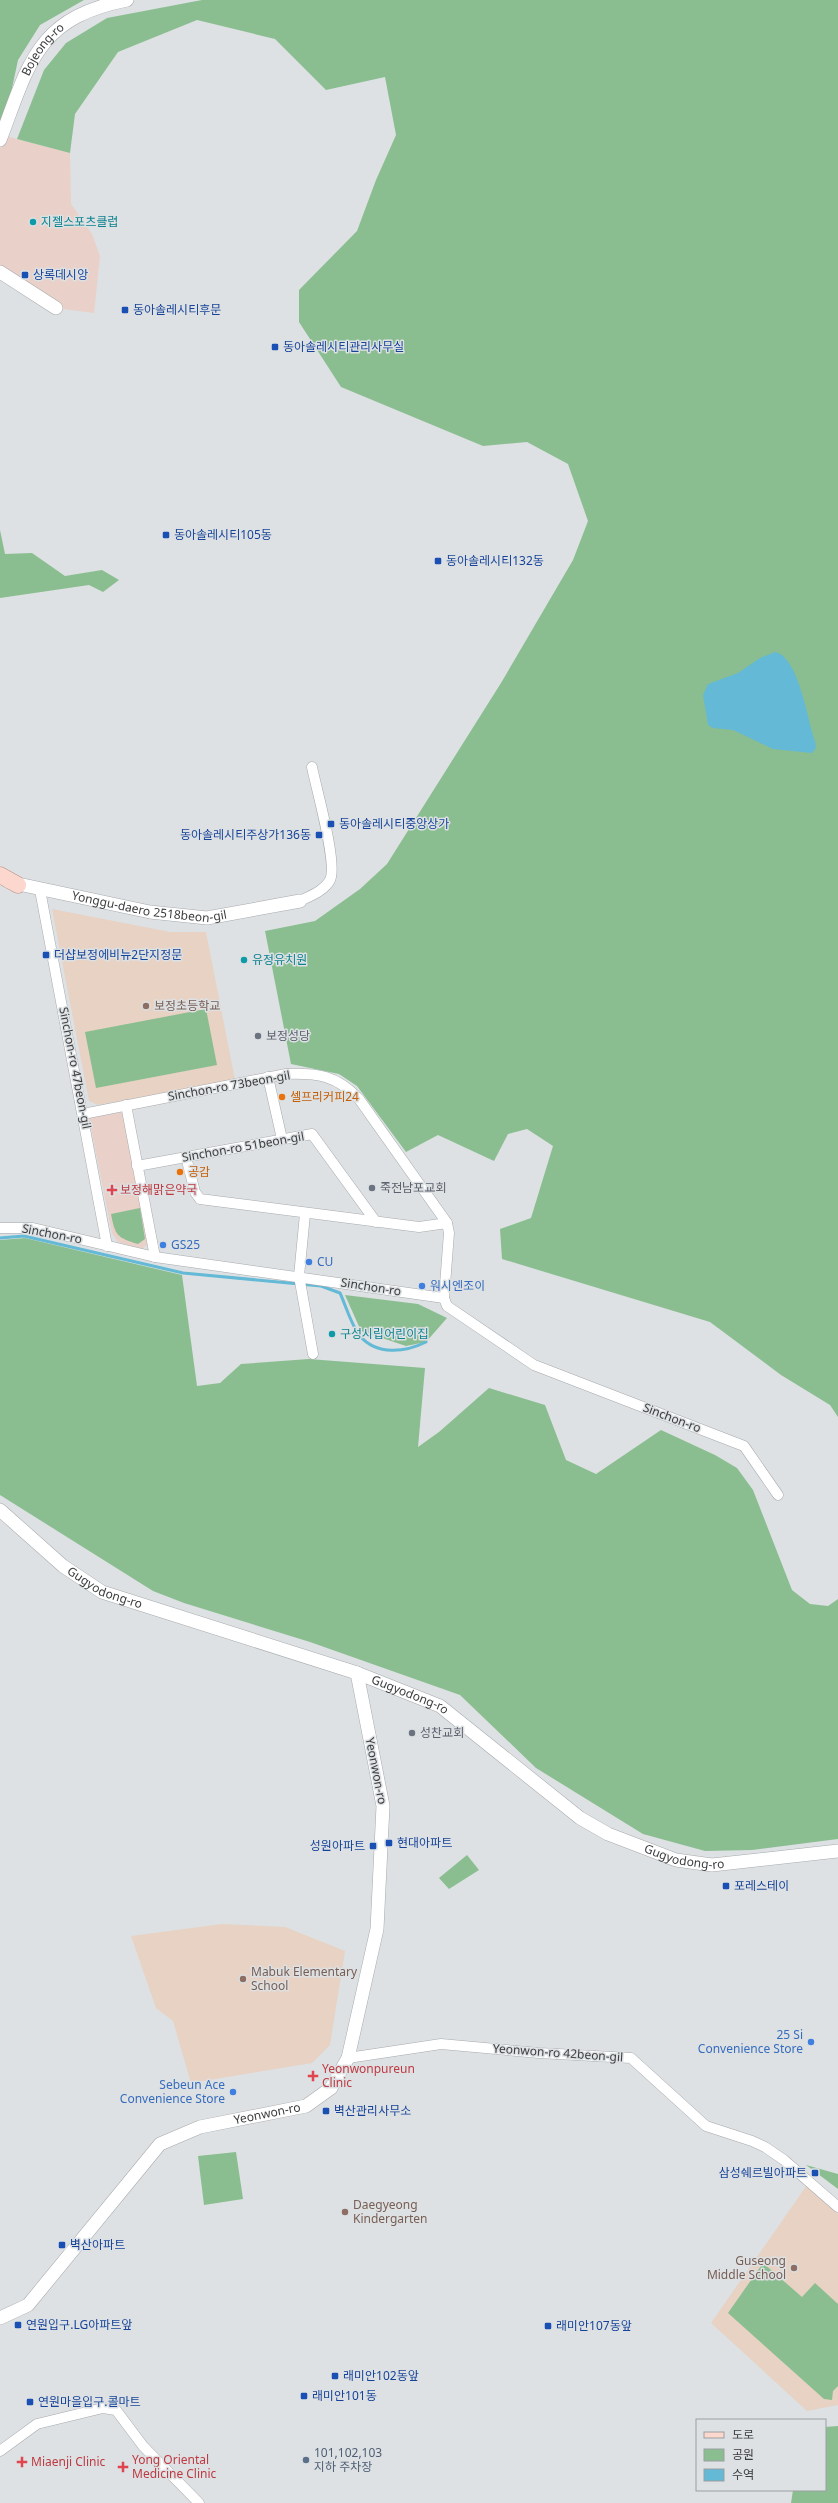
<svg xmlns="http://www.w3.org/2000/svg" width="838" height="2503" font-family="'Noto Sans','Noto Sans KR',sans-serif">
	<style>
		.commercial { fill: #e9d0c8 }
		.education { fill: #e7d2c4 }
		.green { fill: #8abe90 }
		.water { fill: #63b9d6 }
		.lines { fill: none; stroke-linecap: round; stroke-linejoin: round }
		.stream { stroke: #63b9d6; stroke-width: 3 }
		.minor-casing { stroke: #a7aaad; stroke-width: 11 }
		.tertiary-casing { stroke: #a7aaad; stroke-width: 14 }
		.primary-casing { stroke: #b68f86; stroke-width: 17 }
		.minor { stroke: #fff; stroke-width: 10 }
		.tertiary { stroke: #fff; stroke-width: 13 }
		.primary { stroke: #fbd7ce; stroke-width: 16 }
		.culture-dot { fill: #0f9aa8; stroke: #dde1e3; stroke-width: 1.5 }
		.transit-dot { fill: #1a4fb4; stroke: #dde1e3; stroke-width: 1.5 }
		.education-dot { fill: #8d6e63; stroke: #dde1e3; stroke-width: 1.5 }
		.worship-dot { fill: #6b7280; stroke: #dde1e3; stroke-width: 1.5 }
		.food-dot { fill: #e8710a; stroke: #dde1e3; stroke-width: 1.5 }
		.health-dot { fill: #e0444e; stroke: #dde1e3; stroke-width: 1.5 }
		.shop-dot { fill: #3f7fe0; stroke: #dde1e3; stroke-width: 1.5 }
		.service-dot { fill: #5c6f8a; stroke: #dde1e3; stroke-width: 1.5 }
		.labels { text-anchor: middle; stroke-width: 3; stroke-linejoin: round; paint-order: stroke }
		.street-label { font-size: 12px; fill: #3b3c3d; stroke: #dde1e3 }
		.culture-label { font-size: 12px; fill: #0d838f; stroke: #dde1e3; text-anchor: start }
		.transit-label { font-size: 12px; fill: #164399; stroke: #dde1e3; text-anchor: start }
		.education-label { font-size: 12px; fill: #785e54; stroke: #dde1e3; text-anchor: start }
		.worship-label { font-size: 12px; fill: #5b616d; stroke: #dde1e3; text-anchor: start }
		.food-label { font-size: 12px; fill: #c56008; stroke: #dde1e3; text-anchor: start }
		.health-label { font-size: 12px; fill: #be3a42; stroke: #dde1e3; text-anchor: start }
		.shop-label { font-size: 12px; fill: #366cbe; stroke: #dde1e3; text-anchor: start }
		.service-label { font-size: 12px; fill: #4e5e75; stroke: #dde1e3; text-anchor: start }
	</style>
	<rect width="100%" height="100%" fill="#dde1e3"/>
	<!-- commercial -->
	<g class="commercial">
		<polygon points="2,135 70,153 71,204 92,234 100,256 94,313 56,308 0,272 0,140"/>
		<polygon points="123,1112 148,1244 142,1249 118,1242 112,1233 89,1118"/>
	</g>
	<!-- education -->
	<g class="education">
		<polygon points="52,909 170,932 206,932 235,1080 98,1105 89,1101"/>
		<polygon points="222,1924 285,1927 345,1951 330,2045 312,2063 191,2083 173,2021 156,2008 131,1936"/>
		<polygon points="807,2185 838,2214 838,2405 807,2411 711,2323"/>
	</g>
	<!-- green -->
	<g class="green">
		<polygon points="0,0 84,0 40,25 18,60 2,135 0,135"/>
		<polygon points="202,0 838,0 838,1417 830,1405 781,1375 710,1322 502,1259 500,1229 531,1218 553,1146 527,1129 508,1134 494,1161 438,1135 406,1152 357,1086 339,1074 291,1064 265,931 315,921 360,889 387,864 501,683 573,560 588,521 568,464 527,442 483,446 341,387 299,322 299,290 357,231 376,180 396,135 385,77 326,90 275,39 197,20 118,52 75,114 70,153 17,139 44,70 66,43 107,18"/>
		<polygon points="0,530 5,554 32,553 65,576 102,570 119,580 103,592 89,585 0,598"/>
		<polygon points="206,1009 217,1065 96,1088 85,1032"/>
		<path d="M140 1208 145 1239 138 1244C117 1238 115 1235 111 1214Z"/>
		<polygon points="25,1238 182,1275 197,1386 220,1383 241,1364 309,1359 425,1368 418,1447 439,1432 489,1388 545,1405 566,1460 596,1474 661,1430 715,1455 737,1468 753,1490 792,1590 810,1604 828,1606 838,1599 838,1839 752,1850 705,1851 643,1834 536,1768 460,1695 310,1642 184,1603 153,1591 0,1495 0,1240"/>
		<polygon points="345,1295 418,1304 447,1318 426,1342 406,1346 361,1331"/>
		<polygon points="467,1855 479,1870 449,1889 439,1878"/>
		<polygon points="236,2152 243,2199 204,2205 198,2156"/>
		<polygon points="806,2165 838,2174 838,2189"/>
		<polygon points="763,2263 802,2297 815,2283 838,2304 838,2386 833,2391 832,2400 824,2399 728,2313"/>
		<polygon points="838,2426 838,2503 791,2503 793,2490 825,2490 825,2427"/>
	</g>
	<!-- water -->
	<path class="water" d="M775 652C799 657 807 719 815 741L816 748 812 753 773 749 733 730 713 728 708 725 703 695 708 684 738 673 760 658Z"/>
	<g class="lines">
		<!-- stream -->
		<path class="stream" d="M0 1238 24 1236 183 1273 321 1286 340 1293C346 1306 351 1325 360 1336 377 1356 406 1352 426 1342"/>
		<!-- minor casing -->
		<g class="minor-casing">
			<g id="minor">
				<polyline points="40,890 107,1246"/>
				<path d="M300 901C310 896 324 891 330 880 338 864 316 788 312 767"/>
				<polyline points="268,1077 282,1139"/>
				<polyline points="126,1105 155,1257"/>
				<path d="M83 1114 286 1074C318 1073 336 1075 359 1099L447 1223 449 1233 444 1298 447 1306 534 1365 744 1446 778 1495"/>
				<polyline points="186,1157 195,1192 200,1199 419,1227 447,1223"/>
				<polyline points="137,1166 312,1134 376,1222"/>
				<polyline points="305,1214 299,1276 313,1354"/>
				<polyline points="0,1228 33,1228 155,1257 444,1298"/>
				<polyline points="348,2058 441,2044 539,2053 631,2058 706,2126 752,2141 765,2147 784,2160 838,2207"/>
				<polyline points="0,2451 37,2424 103,2408 116,2410 143,2446 199,2503"/>
			</g>
		</g>
		<!-- tertiary casing -->
		<g class="tertiary-casing">
			<g id="tertiary">
				<path id="s1" d="M0 140C29 64 36 18 127 0"/>
				<polyline points="0,272 56,308"/>
				<path id="s2" d="M9 882 150 912 207 918 300 901"/>
				<path id="s3" d="M0 1510 63 1566 102 1592 357 1673 440 1706 580 1818 608 1834 676 1860 712 1865 838 1851"/>
				<path id="s4" d="M0 2318 28 2305 160 2144 200 2127 306 2106 331 2088 348 2058 377 1929 383 1806 357 1673"/>
			</g>
		</g>
		<!-- primary casing -->
		<g class="primary-casing">
			<polyline id="primary" points="0,875 18,885"/>
		</g>
		<!-- minor -->
		<use href="#minor" class="minor"/>
		<!-- tertiary -->
		<use href="#tertiary" class="tertiary"/>
		<!-- primary -->
		<use href="#primary" class="primary"/>
	</g>
	<!-- markers -->
	<g class="culture-dot">
		<circle cx="33" cy="222" r="4"/>
		<circle cx="244" cy="960" r="4"/>
		<circle cx="332" cy="1334" r="4"/>
	</g>
	<g class="transit-dot">
		<rect x="21" y="271" width="8" height="8" rx="2"/>
		<rect x="121" y="306" width="8" height="8" rx="2"/>
		<rect x="271" y="343" width="8" height="8" rx="2"/>
		<rect x="162" y="531" width="8" height="8" rx="2"/>
		<rect x="434" y="557" width="8" height="8" rx="2"/>
		<rect x="327" y="820" width="8" height="8" rx="2"/>
		<rect x="315" y="831" width="8" height="8" rx="2"/>
		<rect x="42" y="951" width="8" height="8" rx="2"/>
		<rect x="385" y="1839" width="8" height="8" rx="2"/>
		<rect x="369" y="1842" width="8" height="8" rx="2"/>
		<rect x="722" y="1882" width="8" height="8" rx="2"/>
		<rect x="322" y="2107" width="8" height="8" rx="2"/>
		<rect x="811" y="2169" width="8" height="8" rx="2"/>
		<rect x="58" y="2241" width="8" height="8" rx="2"/>
		<rect x="14" y="2321" width="8" height="8" rx="2"/>
		<rect x="544" y="2322" width="8" height="8" rx="2"/>
		<rect x="331" y="2372" width="8" height="8" rx="2"/>
		<rect x="300" y="2392" width="8" height="8" rx="2"/>
		<rect x="26" y="2398" width="8" height="8" rx="2"/>
	</g>
	<g class="education-dot">
		<circle cx="146" cy="1006" r="4"/>
		<circle cx="243" cy="1979" r="4"/>
		<circle cx="345" cy="2212" r="4"/>
		<circle cx="794" cy="2268" r="4"/>
	</g>
	<g class="worship-dot">
		<circle cx="258" cy="1036" r="4"/>
		<circle cx="372" cy="1188" r="4"/>
		<circle cx="412" cy="1733" r="4"/>
	</g>
	<g class="food-dot">
		<circle cx="282" cy="1097" r="4"/>
		<circle cx="180" cy="1172" r="4"/>
	</g>
	<g class="health-dot">
		<path d="M110 1184h4v4h4v4h-4v4h-4v-4h-4v-4h4z"/>
		<path d="M311 2070h4v4h4v4h-4v4h-4v-4h-4v-4h4z"/>
		<path d="M20 2456h4v4h4v4h-4v4h-4v-4h-4v-4h4z"/>
		<path d="M121 2461h4v4h4v4h-4v4h-4v-4h-4v-4h4z"/>
	</g>
	<g class="shop-dot">
		<circle cx="163" cy="1245" r="4"/>
		<circle cx="309" cy="1262" r="4"/>
		<circle cx="422" cy="1286" r="4"/>
		<circle cx="811" cy="2042" r="4"/>
		<circle cx="233" cy="2092" r="4"/>
	</g>
	<circle class="service-dot" cx="306" cy="2460" r="4"/>
	<g class="labels">
		<!-- street labels -->
		<g class="street-label">
			<text dy="4" stroke="none"><textPath href="#s1" startOffset="101">Bojeong-ro</textPath></text>
			<text dy="4" stroke="none"><textPath href="#s2" startOffset="143">Yonggu-daero 2518beon-gil</textPath></text>
			<text transform="translate(75 1068) rotate(79)" y="4">Sinchon-ro 47beon-gil</text>
			<text transform="translate(229 1086) rotate(-10)" y="4">Sinchon-ro 73beon-gil</text>
			<text transform="translate(243 1147) rotate(-10)" y="4">Sinchon-ro 51beon-gil</text>
			<text transform="translate(52 1234) rotate(11)" y="4">Sinchon-ro</text>
			<text transform="translate(371 1287) rotate(9)" y="4">Sinchon-ro</text>
			<text transform="translate(672 1418) rotate(21)" y="4">Sinchon-ro</text>
			<text dy="4" stroke="none"><textPath href="#s3" startOffset="132">Gugyodong-ro</textPath></text>
			<text dy="4" stroke="none"><textPath href="#s3" startOffset="456">Gugyodong-ro</textPath></text>
			<text transform="translate(376 1771) rotate(79)" y="4">Yeonwon-ro</text>
			<text dy="4" stroke="none"><textPath href="#s3" startOffset="780">Gugyodong-ro</textPath></text>
			<text transform="translate(558 2053) rotate(4)" y="4">Yeonwon-ro 42beon-gil</text>
			<text dy="4" stroke="none"><textPath href="#s4" startOffset="351">Yeonwon-ro</textPath></text>
		</g>
		<!-- culture labels -->
		<g class="culture-label">
			<text x="41" y="226">지젤스포츠클럽</text>
			<text x="252" y="964">유정유치원</text>
			<text x="340" y="1338">구성시립어린이집</text>
		</g>
		<!-- transit labels -->
		<g class="transit-label">
			<text x="33" y="279">상록데시앙</text>
			<text x="133" y="314">동아솔레시티후문</text>
			<text x="283" y="351">동아솔레시티관리사무실</text>
			<text x="174" y="539">동아솔레시티105동</text>
			<text x="446" y="565">동아솔레시티132동</text>
			<text x="339" y="828">동아솔레시티중앙상가</text>
			<text x="311" y="839" text-anchor="end">동아솔레시티주상가136동</text>
			<text x="54" y="959">더샵보정에비뉴2단지정문</text>
			<text x="397" y="1847">현대아파트</text>
			<text x="365" y="1850" text-anchor="end">성원아파트</text>
			<text x="734" y="1890">포레스테이</text>
			<text x="334" y="2115">벽산관리사무소</text>
			<text x="807" y="2177" text-anchor="end">삼성쉐르빌아파트</text>
			<text x="70" y="2249">벽산아파트</text>
			<text x="26" y="2329">연원입구.LG아파트앞</text>
			<text x="556" y="2330">래미안107동앞</text>
			<text x="343" y="2380">래미안102동앞</text>
			<text x="312" y="2400">래미안101동</text>
			<text x="38" y="2406">연원마을입구.콜마트</text>
		</g>
		<!-- education labels -->
		<g class="education-label">
			<text x="154" y="1010">보정초등학교</text>
			<text x="251" y="1976">Mabuk Elementary<tspan x="251" dy="14">School</tspan></text>
			<text x="353" y="2209">Daegyeong<tspan x="353" dy="14">Kindergarten</tspan></text>
			<text x="786" y="2265" text-anchor="end">Guseong<tspan x="786" dy="14">Middle School</tspan></text>
		</g>
		<!-- worship labels -->
		<g class="worship-label">
			<text x="266" y="1040">보정성당</text>
			<text x="380" y="1192">죽전남포교회</text>
			<text x="420" y="1737">성찬교회</text>
		</g>
		<!-- food labels -->
		<g class="food-label">
			<text x="290" y="1101">셀프리커피24</text>
			<text x="188" y="1176">공감</text>
		</g>
		<!-- health labels -->
		<g class="health-label">
			<text x="120" y="1194">보정해맑은약국</text>
			<text x="322" y="2073">Yeonwonpureun<tspan x="322" dy="14">Clinic</tspan></text>
			<text x="132" y="2464">Yong Oriental<tspan x="132" dy="14">Medicine Clinic</tspan></text>
			<text x="31" y="2466">Miaenji Clinic</text>
		</g>
		<!-- shop labels -->
		<g class="shop-label">
			<text x="171" y="1249">GS25</text>
			<text x="317" y="1266">CU</text>
			<text x="430" y="1290">워시엔조이</text>
			<text x="803" y="2039" text-anchor="end">25 Si<tspan x="803" dy="14">Convenience Store</tspan></text>
			<text x="225" y="2089" text-anchor="end">Sebeun Ace<tspan x="225" dy="14">Convenience Store</tspan></text>
		</g>
		<!-- service labels -->
		<g class="service-label">
			<text x="314" y="2457">101,102,103<tspan x="314" dy="14">지하 주차장</tspan></text>
		</g>
	</g>
	<!-- legend -->
	<rect x="696" y="2419" width="130" height="72" fill="#dde1e3" stroke="#9c9fa1"/>
	<rect x="704" y="2432" width="20" height="6" fill="#fbd7ce" stroke="#9c9fa1"/>
	<text x="732" y="2439" font-size="12" fill="#3b3c3d">도로</text>
	<rect x="704" y="2449" width="20" height="12" fill="#8abe90" stroke="#9c9fa1"/>
	<text x="732" y="2459" font-size="12" fill="#3b3c3d">공원</text>
	<rect x="704" y="2469" width="20" height="12" fill="#63b9d6" stroke="#9c9fa1"/>
	<text x="732" y="2479" font-size="12" fill="#3b3c3d">수역</text>
</svg>
